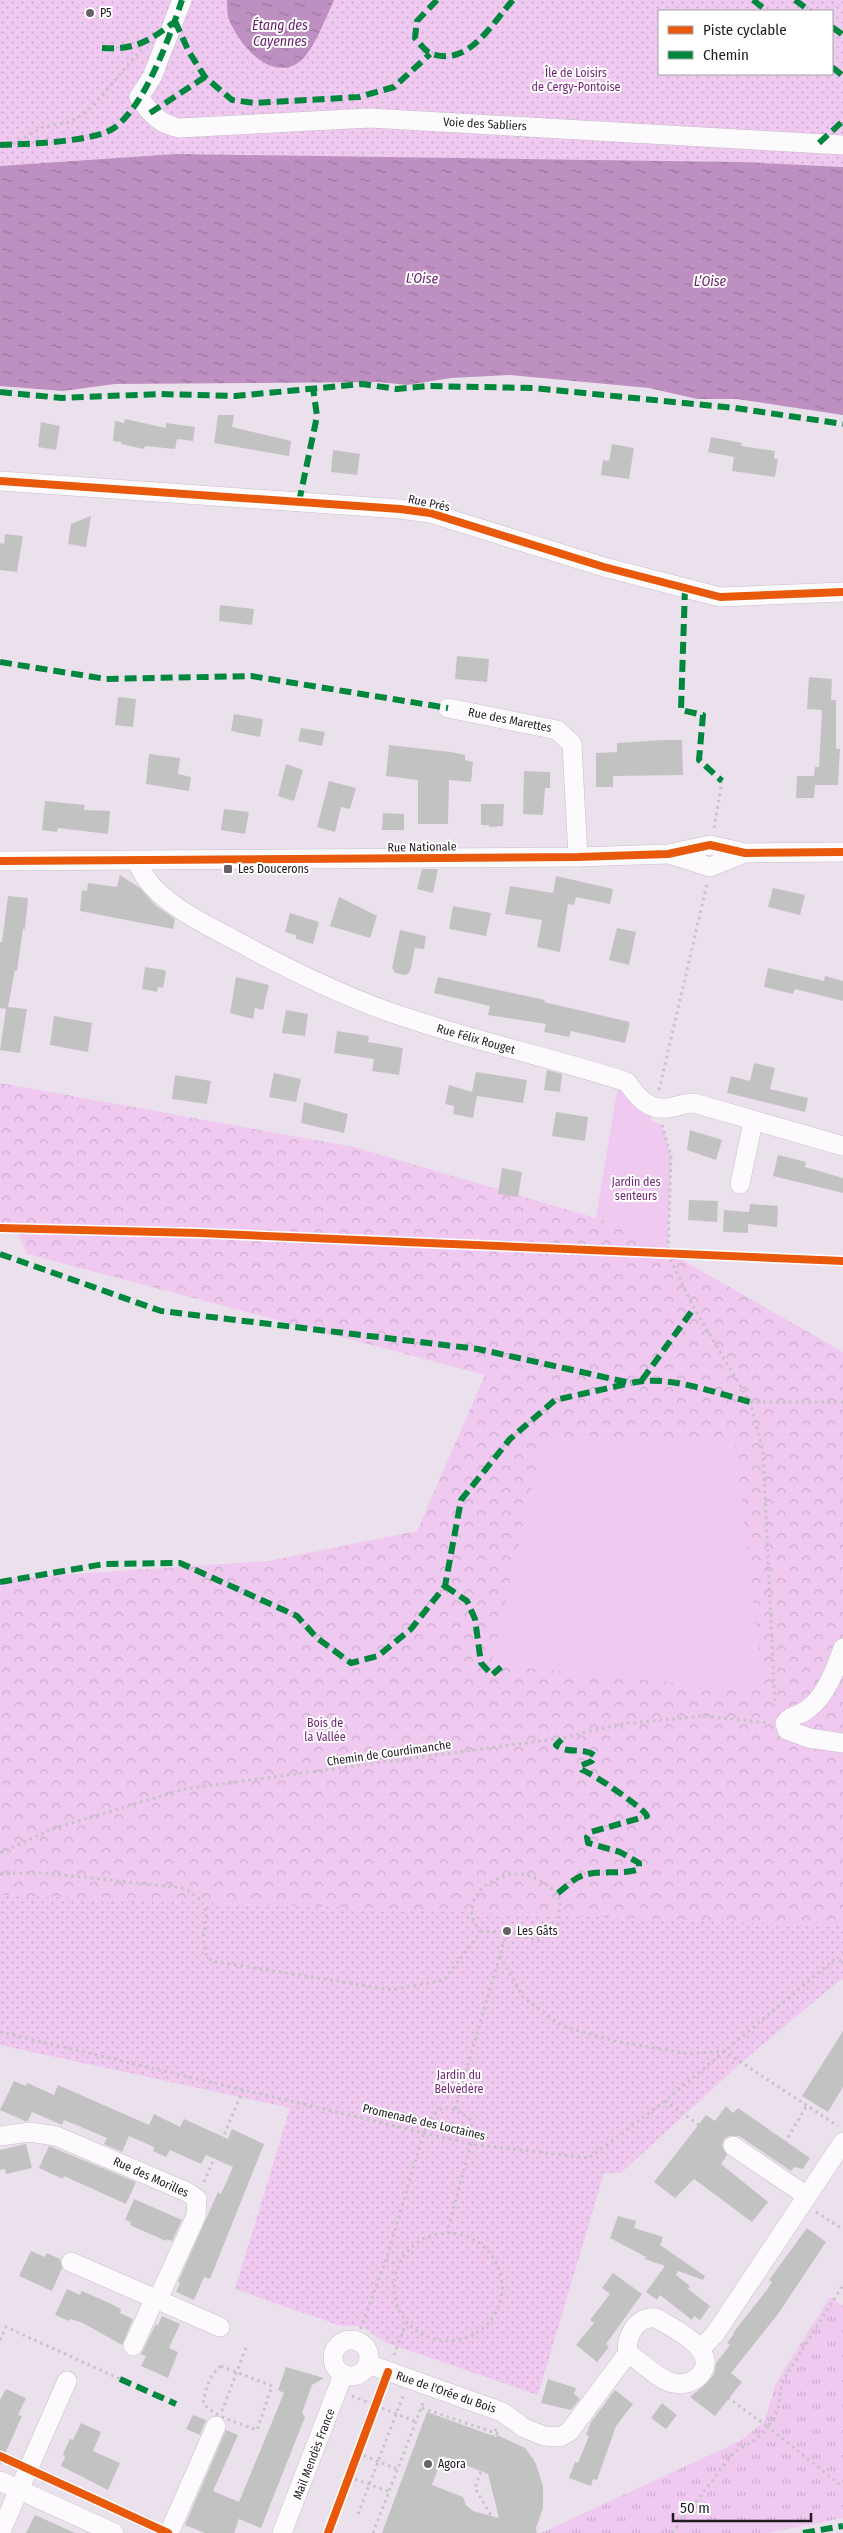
<svg xmlns="http://www.w3.org/2000/svg" width="843" height="2533" font-family="'Fira Sans Condensed',sans-serif">
	<style>
		.grass { fill: url(#grass-tufts) }
		.forest { fill: url(#forest-crowns) }
		.park { fill: url(#park-dots); fill-rule: evenodd }
		.garden { fill: #efc9f0 }
		.water { fill: url(#water-ripples) }
		.building { fill: #c3c2c3; fill-rule: evenodd }
		.lines { fill: none; stroke-linecap: round; stroke-linejoin: round }
		.minor-casing { stroke: #c6bfc7; stroke-width: 20 }
		.path { stroke: #c7c3c8; stroke-width: 3; stroke-dasharray: 2.5 4; stroke-linecap: butt }
		.minor { stroke: #fcfafc; stroke-width: 19 }
		.quiet { stroke: #00873e; stroke-width: 6; stroke-dasharray: 12 6; stroke-linecap: butt }
		.cycleway-casing { stroke: #fff; stroke-width: 11 }
		.cycleway { stroke: #e8590c; stroke-width: 8 }
		.poi-dot { fill: #686069; stroke: #fff; stroke-width: 2 }
		.labels { text-anchor: middle; stroke-width: 4; stroke-linejoin: round; paint-order: stroke }
		.poi-label { font-size: 12px; fill: #211b22; stroke: #fff; text-anchor: start }
		.park-label { font-size: 12px; fill: #732877; stroke: #fff }
		.street-label { font-size: 12px; fill: #211b22; stroke: #fff }
		.water-label { font-size: 14px; font-style: italic; fill: #681d6d; stroke: #fff }
	</style>
	<defs>
		<pattern id="grass-tufts" width="24" height="20" patternUnits="userSpaceOnUse" patternTransform="scale(1.25)"><rect width="24" height="20" fill="#efc9f0"/><path d="M3 7l-1-3M5 7V3M7 7l1-3M15 17l-1-3M17 17v-4M19 17l1-3" fill="none" stroke="#cdacce"/></pattern>
		<pattern id="forest-crowns" width="20" height="18" patternUnits="userSpaceOnUse" patternTransform="scale(1.25)"><rect width="20" height="18" fill="#efc9f0"/><path d="M2 6a3 3 0 1 1 6 0M12 15a3 3 0 1 1 6 0" fill="none" stroke="#cdacce"/></pattern>
		<pattern id="park-dots" width="8" height="8" patternUnits="userSpaceOnUse" patternTransform="scale(1.25)"><rect width="8" height="8" fill="#efc9f0"/><path d="M2 2h.1M6 6h.1" fill="none" stroke="#cdacce" stroke-width="1.8" stroke-linecap="round"/></pattern>
		<pattern id="water-ripples" width="26" height="14" patternUnits="userSpaceOnUse" patternTransform="scale(1.25)"><rect width="26" height="14" fill="#be90c1"/><path d="M2 4q2-2 4 0t4 0M15 11q2-2 4 0t4 0" fill="none" stroke="#9a759c"/></pattern>
	</defs>
	<rect width="100%" height="100%" fill="#ebe1ec"/>
	<!-- grass -->
	<polygon class="grass" points="830,2297 843,2306 843,2518 768,2533 541,2533 740,2441 764,2422 776,2383"/>
	<!-- forest -->
	<polygon class="forest" points="0,1083 354,1147 623,1226 843,1352 843,1926 0,1895 0,1579 269,1561 417,1531 485,1375 27,1254 16,1229 0,1228"/>
	<!-- park -->
	<g class="park">
		<path d="M0 0H843V167L742 162 175 154 0 166ZM659 11H832V74H659Z"/>
		<polygon points="0,1895 843,1926 843,1980 840,1980 742,2062 621,2173 604,2173 538,2395 384,2342 362,2326 341,2326 235,2289 290,2108 0,2045"/>
	</g>
	<!-- garden -->
	<g class="garden">
		<polygon points="619,1079 654,1107 651,1121 662,1125 671,1156 668,1254 623,1226 596,1218"/>
		<polygon points="734,1439 764,1691 491,1665 542,1442"/>
	</g>
	<!-- water -->
	<g class="water">
		<path d="M227 0H334C326 17 313 53 298 63 270 80 243 48 232 26 227 18 227 9 227 0Z"/>
		<polygon points="175,154 742,162 843,167 843,415 737,399 697,399 649,388 510,375 451,378 407,385 379,382 115,384 63,391 0,386 0,166"/>
	</g>
	<!-- building -->
	<g class="building">
		<polygon points="218,415 234,415 232,427 291,441 289,456 214,443"/>
		<polygon points="125,419 166,428 166,423 195,427 193,441 177,439 175,449 145,446 144,449 121,444 122,442 113,441 115,421 124,423"/>
		<polygon points="41,422 60,426 56,450 38,447"/>
		<polygon points="711,437 742,443 741,446 775,451 774,459 778,459 775,477 732,471 734,457 708,452"/>
		<polygon points="612,444 634,448 629,479 601,475 603,460 609,461"/>
		<polygon points="333,450 360,454 357,475 331,472"/>
		<polygon points="91,516 86,547 68,544 71,524"/>
		<polygon points="5,534 23,536 17,572 0,570 0,543 4,544"/>
		<polygon points="220,605 254,609 252,625 219,621"/>
		<polygon points="457,656 489,659 487,682 455,679"/>
		<polygon points="809,677 832,679 831,700 836,700 836,749 840,749 838,785 815,785 814,798 796,798 797,776 814,776 815,767 819,767 822,710 807,709"/>
		<polygon points="118,697 136,699 133,727 115,725"/>
		<polygon points="234,714 263,719 260,737 231,731"/>
		<polygon points="301,728 325,732 322,746 298,741"/>
		<polygon points="664,740 682,740 683,775 613,776 613,787 596,787 596,753 617,752 617,743"/>
		<polygon points="389,745 451,752 465,755 465,760 473,762 471,782 449,780 448,824 418,824 418,780 386,776"/>
		<polygon points="149,754 180,758 178,774 191,777 189,791 146,784"/>
		<polygon points="286,764 303,770 294,801 278,796"/>
		<polygon points="524,771 550,772 550,788 545,788 543,815 523,814"/>
		<polygon points="329,781 356,788 350,809 341,807 335,832 317,827"/>
		<polygon points="45,801 85,805 84,810 110,811 108,834 58,828 57,832 42,830"/>
		<polygon points="481,804 504,804 503,826 489,827 489,825 481,825"/>
		<polygon points="224,809 249,812 245,834 221,830"/>
		<polygon points="383,813 404,814 404,830 382,830"/>
		<polygon points="422,869 438,869 433,893 417,889"/>
		<polygon points="120,875 140,888 155,905 175,919 173,929 80,911 82,890 87,891 88,883 117,887"/>
		<polygon points="556,876 613,889 610,904 576,897 574,905 568,904 560,952 537,947 542,920 505,914 510,886 553,893"/>
		<polygon points="773,888 805,895 800,915 768,907"/>
		<polygon points="8,896 28,898 25,929 23,929 17,971 15,970 8,1007 27,1009 20,1053 0,1050 6,1009 0,1008 0,942 2,942"/>
		<polygon points="339,897 377,916 370,938 330,926"/>
		<polygon points="453,906 491,913 486,936 449,929"/>
		<polygon points="290,913 319,922 313,944 296,939 296,935 285,932"/>
		<polygon points="617,928 636,932 629,965 609,960"/>
		<polygon points="400,930 426,936 424,949 415,948 410,972 405,975 395,973 392,968"/>
		<polygon points="145,967 164,970 166,972 163,988 158,987 157,992 142,989"/>
		<polygon points="768,968 824,981 825,976 843,981 843,1001 795,989 793,994 764,987"/>
		<polygon points="236,977 269,985 263,1010 255,1008 253,1019 230,1013"/>
		<polygon points="438,977 545,1000 544,1002 630,1022 625,1043 571,1031 569,1037 544,1032 546,1024 488,1015 490,1006 434,993"/>
		<polygon points="286,1010 308,1014 305,1036 282,1033"/>
		<polygon points="54,1016 92,1023 88,1052 50,1045"/>
		<polygon points="337,1031 369,1036 368,1042 403,1048 399,1075 372,1071 374,1059 334,1053"/>
		<polygon points="754,1063 775,1068 770,1089 808,1098 805,1112 727,1093 731,1076 750,1081"/>
		<polygon points="547,1070 562,1074 560,1092 544,1090"/>
		<polygon points="476,1072 527,1080 523,1103 477,1096 473,1118 453,1114 454,1106 445,1104 449,1085 472,1092"/>
		<polygon points="274,1073 301,1079 296,1102 269,1097"/>
		<polygon points="175,1075 211,1081 207,1104 172,1099"/>
		<polygon points="304,1102 348,1114 344,1133 301,1123"/>
		<polygon points="556,1112 588,1117 585,1141 552,1136"/>
		<polygon points="690,1130 722,1140 716,1160 687,1150"/>
		<polygon points="778,1155 806,1162 805,1167 843,1178 843,1193 773,1176"/>
		<polygon points="502,1168 522,1172 518,1197 498,1194"/>
		<polygon points="689,1200 718,1201 717,1222 688,1220"/>
		<polygon points="750,1204 778,1206 777,1227 748,1224 748,1233 723,1232 724,1210 749,1212"/>
		<polygon points="843,2031 843,2087 828,2112 802,2096"/>
		<polygon points="14,2081 26,2086 27,2083 54,2095 58,2085 149,2125 154,2114 180,2127 184,2119 228,2139 232,2129 264,2144 210,2279 204,2277 194,2300 176,2292 180,2283 178,2282 218,2192 221,2194 233,2167 206,2155 201,2164 170,2150 166,2157 153,2151 154,2147 129,2136 122,2152 104,2144 107,2138 79,2126 64,2120 62,2125 32,2112 28,2121 25,2121 0,2110"/>
		<polygon points="726,2106 733,2113 738,2108 810,2158 803,2169 794,2167 791,2171 739,2136 729,2136 724,2139 722,2146 727,2155 721,2164 768,2202 752,2222 694,2179 675,2198 654,2182 706,2115 715,2121"/>
		<polygon points="26,2144 32,2168 6,2174 5,2169 0,2170 0,2150"/>
		<polygon points="49,2146 136,2182 126,2204 64,2176 63,2179 39,2168"/>
		<polygon points="134,2199 182,2220 172,2241 167,2239 166,2241 130,2225 131,2222 125,2220"/>
		<polygon points="618,2216 636,2221 634,2228 663,2237 660,2245 705,2276 703,2280 678,2271 676,2275 690,2286 688,2289 710,2306 700,2320 694,2316 692,2320 660,2295 657,2300 646,2292 665,2266 645,2259 646,2257 610,2238"/>
		<polygon points="807,2228 826,2242 778,2314 731,2373 742,2382 715,2416 690,2397 707,2383 714,2374 716,2363 730,2345 727,2343 734,2334 733,2333 766,2291 772,2282 769,2280"/>
		<polygon points="31,2251 45,2257 47,2253 60,2259 62,2268 52,2291 19,2276"/>
		<polygon points="613,2273 642,2294 606,2344 609,2347 597,2362 576,2345 594,2323 590,2320 610,2294 602,2288"/>
		<polygon points="67,2289 80,2295 82,2291 107,2302 121,2309 120,2313 133,2319 122,2345 83,2323 70,2319 69,2321 55,2315"/>
		<polygon points="162,2316 180,2324 169,2348 178,2352 168,2378 141,2366 146,2356 141,2354 156,2324 158,2325"/>
		<polygon points="286,2367 324,2378 312,2385 302,2413 305,2417 261,2528 239,2519 234,2533 205,2533 185,2525 226,2430 238,2435 213,2491 239,2502 284,2393 278,2390"/>
		<polygon points="548,2379 576,2388 574,2394 580,2399 571,2410 541,2403"/>
		<polygon points="6,2389 26,2398 18,2415 22,2416 0,2465 0,2400"/>
		<polygon points="615,2390 633,2404 616,2426 597,2480 593,2479 591,2486 569,2478 575,2462 578,2463 589,2436 586,2435 591,2422"/>
		<polygon points="662,2403 677,2415 666,2429 651,2418"/>
		<path d="M427 2412 496 2437 497 2435 525 2448 536 2464 543 2486V2508L536 2528 537 2533H382ZM443 2456 488 2474 499 2518 473 2511 466 2505 463 2497 432 2485Z"/>
		<polygon points="193,2415 206,2420 200,2435 186,2429"/>
		<polygon points="81,2423 101,2432 93,2451 120,2463 108,2490 61,2466 65,2457 63,2454 70,2439 73,2440"/>
		<polygon points="35,2515 75,2533 26,2533"/>
	</g>
	<g class="lines">
		<!-- minor casing -->
		<g class="minor-casing">
			<g id="minor">
				<path d="M182 0 152 77 139 97C150 113 159 124 179 128L370 118 843 145"/>
				<polyline points="0,481 400,509 430,513 604,567 720,597 843,592"/>
				<polyline points="448,708 557,730 572,744 578,857"/>
				<polyline points="672,855 710,867 745,853"/>
				<polyline points="0,861 578,857 668,854 710,845 745,853 843,852"/>
				<path d="M137 861C149 897 198 921 231 938 280 965 332 991 384 1010 464 1039 547 1056 627 1082 637 1097 648 1110 667 1108 677 1107 684 1103 694 1103L843 1146"/>
				<polyline points="740,1184 753,1122"/>
				<path d="M843 1648C836 1668 826 1696 808 1709 800 1716 792 1714 785 1723L787 1730 809 1738 843 1743"/>
				<polyline points="0,2136 30,2132 56,2136 187,2192 197,2199 196,2216 158,2299"/>
				<polyline points="733,2146 807,2196"/>
				<polyline points="71,2262 220,2327"/>
				<circle cx="351" cy="2358" r="18"/>
				<polyline points="133,2346 155,2298"/>
				<polyline points="701,2348 715,2334 843,2142"/>
				<path d="M368 2364 502 2412 524 2428 544 2436 560 2437 569 2432 628 2353C642 2362 657 2379 673 2383 682 2385 691 2383 698 2377 724 2352 673 2328 656 2318 638 2315 625 2336 628 2353"/>
				<polyline points="0,2481 114,2533"/>
				<polyline points="0,2533 67,2381"/>
				<polyline points="169,2533 216,2426"/>
				<polyline points="282,2533 343,2375"/>
			</g>
		</g>
		<!-- path -->
		<g class="path">
			<polyline points="13,144 43,127 69,122 82,115 95,104 144,46"/>
			<polyline points="714,828 722,781"/>
			<polyline points="659,1090 707,884"/>
			<polyline points="662,1125 671,1156 668,1254 694,1308 750,1402 763,1451 775,1706"/>
			<polyline points="750,1402 843,1402"/>
			<polyline points="0,1853 52,1829 184,1789 563,1738 620,1724 704,1716 768,1723"/>
			<path d="M0 1874 35 1872 183 1888C229 1911 188 1932 211 1961L392 1990 444 1980 481 1932 507 1931 538 1941 558 1924 560 1905 558 1893C547 1885 535 1875 520 1874 497 1873 465 1892 473 1919 474 1923 479 1928 481 1932"/>
			<polyline points="500,1956 523,1997 562,2026 614,2041 689,2054 724,2051 838,2126"/>
			<polyline points="0,2032 471,2144 589,2158 665,2101 834,1960 843,1961"/>
			<polyline points="665,2101 719,2139"/>
			<polyline points="455,2109 507,1931"/>
			<polyline points="778,2154 807,2105"/>
			<polyline points="204,2182 243,2090"/>
			<polyline points="816,2212 843,2229"/>
			<circle cx="448" cy="2287" r="54"/>
			<polyline points="386,2260 398,2264"/>
			<polyline points="0,2340 6,2327 120,2379"/>
			<path d="M356 2341 386 2260 424 2132C438 2103 446 2102 471 2120V2144L447 2232"/>
			<polyline points="394,2355 406,2323"/>
			<path d="M221 2366 272 2386 257 2430C239 2423 216 2418 203 2403 206 2389 209 2375 221 2366Z"/>
			<polyline points="712,2386 768,2427 778,2410 782,2382 843,2285"/>
			<polyline points="352,2396 417,2422"/>
			<polyline points="422,2408 501,2435"/>
			<polyline points="222,2411 247,2345"/>
			<polyline points="496,2429 475,2488 496,2524 513,2533"/>
			<polyline points="524,2448 534,2462"/>
			<polyline points="358,2453 399,2470"/>
			<polyline points="349,2477 390,2492"/>
			<polyline points="358,2514 403,2396"/>
			<polyline points="373,2533 423,2403"/>
			<polyline points="672,2533 734,2452 755,2440 768,2427 843,2487"/>
		</g>
		<!-- minor -->
		<use href="#minor" class="minor"/>
		<!-- quiet -->
		<g class="quiet">
			<path d="M437 0 417 21 415 38C419 43 426 52 432 54 469 67 492 23 513 0"/>
			<polyline points="753,0 767,11"/>
			<polyline points="795,0 810,11"/>
			<polyline points="175,21 189,52 205,77 232,100 255,103 359,97 394,87 430,54"/>
			<polyline points="832,27 843,35"/>
			<path d="M102 48C134 50 148 42 173 23"/>
			<polyline points="832,67 843,76"/>
			<polyline points="150,113 205,77"/>
			<polyline points="819,143 843,121"/>
			<path d="M0 145C26 144 94 142 114 128 145 106 170 36 182 0"/>
			<polyline points="0,392 62,398 159,394 235,396 362,384 397,389 427,386 533,388 735,408 843,424"/>
			<polyline points="299,502 317,416 313,388"/>
			<polyline points="685,588 681,710 703,715 699,760 722,781"/>
			<polyline points="0,662 106,679 251,676 448,708"/>
			<path d="M0 1254 161 1311 478 1349 631 1383C666 1374 716 1393 750 1402"/>
			<polyline points="642,1380 694,1308"/>
			<polyline points="0,1582 104,1564 180,1563 297,1616 317,1638 351,1663 378,1656 411,1629 445,1586 461,1500 510,1439 555,1400 631,1383"/>
			<polyline points="445,1586 467,1601 475,1619 481,1663 492,1675 501,1667"/>
			<path d="M558 1893C564 1889 570 1882 577 1878 595 1868 620 1876 639 1869V1863L620 1852 588 1843 587 1837 591 1832 647 1816C644 1808 592 1773 582 1770L580 1766 592 1761 595 1756C583 1746 567 1755 556 1745L563 1738"/>
			<polyline points="120,2379 176,2404"/>
			<polyline points="803,2533 843,2526"/>
		</g>
		<!-- cycleway casing -->
		<g class="cycleway-casing">
			<g id="cycleway">
				<polyline points="0,481 400,509 430,513 604,567 720,597 843,592"/>
				<polyline points="0,861 578,857 668,854 710,845 745,853 843,852"/>
				<polyline points="0,1228 198,1233 843,1261"/>
				<polyline points="0,2456 168,2533"/>
				<polyline points="328,2533 388,2372"/>
			</g>
		</g>
		<!-- cycleway -->
		<use href="#cycleway" class="cycleway"/>
	</g>
	<!-- markers -->
	<g class="poi-dot">
		<circle cx="90" cy="13" r="5"/>
		<rect x="223" y="864" width="10" height="10" rx="2.5"/>
		<circle cx="507" cy="1931" r="5"/>
		<circle cx="428" cy="2464" r="5"/>
	</g>
	<g class="labels">
		<!-- poi labels -->
		<g class="poi-label">
			<text x="100" y="17">P5</text>
			<text x="238" y="873">Les Doucerons</text>
			<text x="517" y="1935">Les Gâts</text>
			<text x="438" y="2468">Agora</text>
		</g>
		<!-- park labels -->
		<g class="park-label">
			<text x="576" y="77">Île de Loisirs<tspan x="576" dy="14">de Cergy-Pontoise</tspan></text>
			<text x="636" y="1186">Jardin des<tspan x="636" dy="14">senteurs</tspan></text>
			<text x="325" y="1727">Bois de<tspan x="325" dy="14">la Vallée</tspan></text>
			<text x="459" y="2079">Jardin du<tspan x="459" dy="14">Belvédère</tspan></text>
		</g>
		<!-- street labels -->
		<g class="street-label">
			<text transform="translate(485 124) rotate(3)" y="4">Voie des Sabliers</text>
			<text transform="translate(429 503) rotate(12)" y="4">Rue Prés</text>
			<text transform="translate(510 720) rotate(11)" y="4">Rue des Marettes</text>
			<text transform="translate(422 847) rotate(-1)" y="4">Rue Nationale</text>
			<text transform="translate(476 1039) rotate(16)" y="4">Rue Félix Rouget</text>
			<text transform="translate(389 1753) rotate(-8)" y="4">Chemin de Courdimanche</text>
			<text transform="translate(424 2122) rotate(13)" y="4">Promenade des Loctaines</text>
			<text transform="translate(151 2177) rotate(24)" y="4">Rue des Morilles</text>
			<text transform="translate(446 2392) rotate(19)" y="4">Rue de l'Orée du Bois</text>
			<text transform="translate(314 2454) rotate(-69)" y="4">Mail Mendès France</text>
		</g>
		<!-- water labels -->
		<g class="water-label">
			<text x="280" y="30">Étang des<tspan x="280" dy="16">Cayennes</tspan></text>
			<text transform="translate(422 278) rotate(1)" y="5">L'Oise</text>
			<text x="710" y="286">L’Oise</text>
		</g>
	</g>
	<!-- legend -->
	<rect x="658" y="10" width="175" height="65" fill="#ffffff" stroke="#a6a4a7"/>
	<rect x="668" y="26" width="25" height="8" fill="#e8590c" stroke="#a6a4a7"/>
	<text x="703" y="35" font-size="15" fill="#211b22">Piste cyclable</text>
	<rect x="668" y="51" width="25" height="8" fill="#00873e" stroke="#a6a4a7"/>
	<text x="703" y="60" font-size="15" fill="#211b22">Chemin</text>
	<!-- scale -->
	<path d="M673 2513v8h138v-8" fill="none" stroke="#211b22" stroke-width="2.5"/>
	<text x="680" y="2513" font-size="15" fill="#211b22" stroke="#ffffff" stroke-width="4" paint-order="stroke">50 m</text>
</svg>
